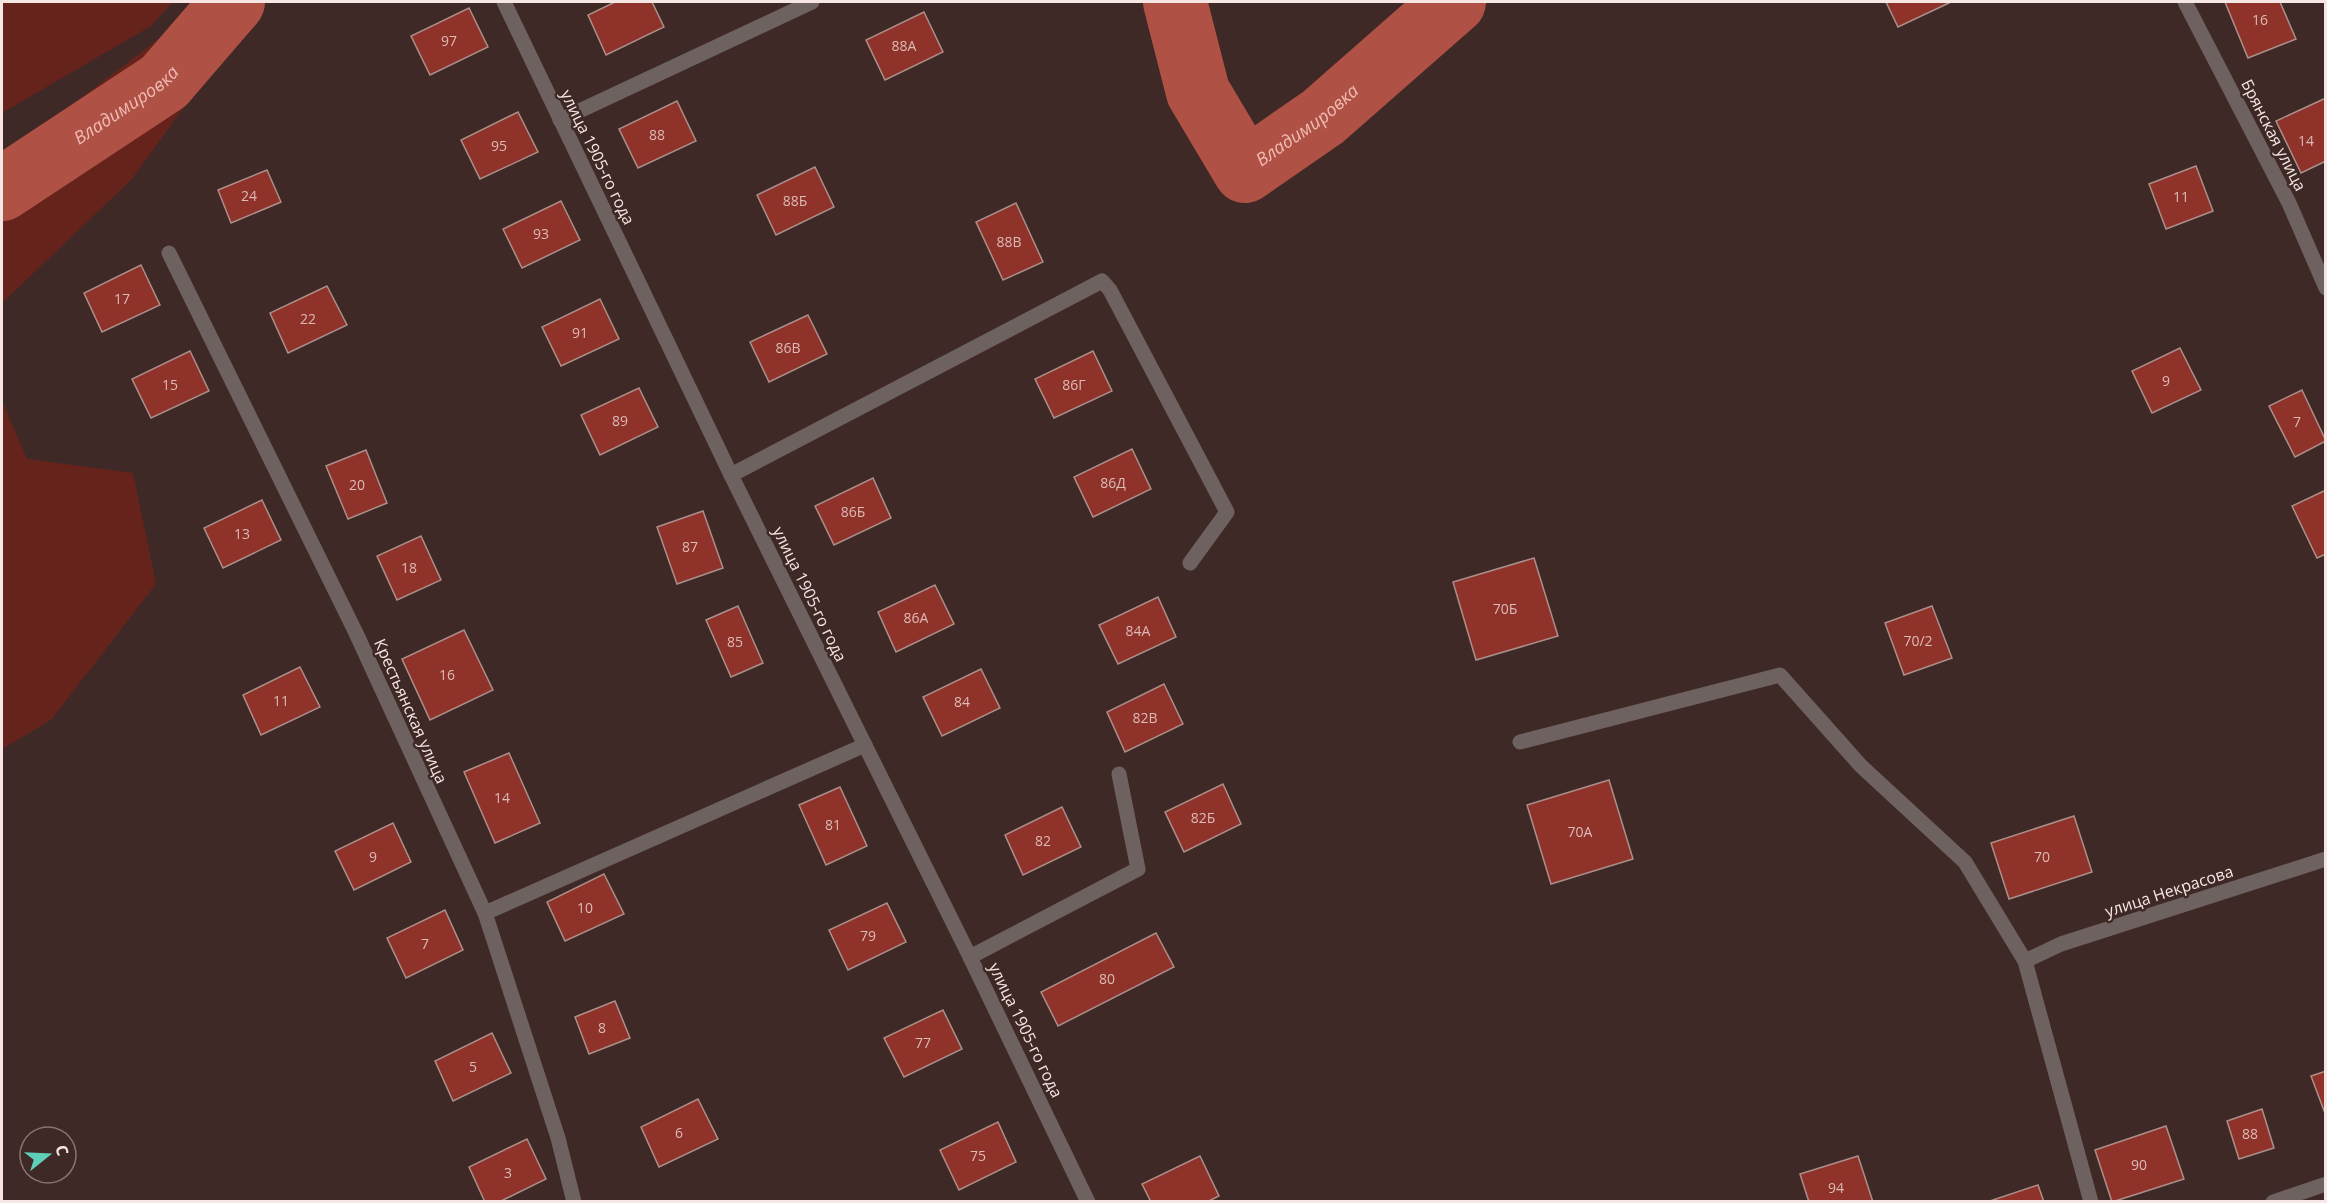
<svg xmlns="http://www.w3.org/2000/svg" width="2327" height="1203" font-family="'Open Sans',sans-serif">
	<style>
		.green { fill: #66231c }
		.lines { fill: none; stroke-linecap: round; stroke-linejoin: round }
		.river { stroke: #b05146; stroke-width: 64 }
		.building { fill: #8f332a; stroke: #ab8f8b; stroke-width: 1.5 }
		.service { stroke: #6e6261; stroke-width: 15 }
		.minor { stroke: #6e6261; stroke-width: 15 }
		.tertiary { stroke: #6e6261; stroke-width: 15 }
		.labels { text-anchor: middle; stroke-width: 5; stroke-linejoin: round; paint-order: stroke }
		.number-label { font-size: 14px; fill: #dcbab6 }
		.street-label { font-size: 16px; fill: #f6e7e4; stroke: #3f2926 }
		.water-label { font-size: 18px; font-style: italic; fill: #f0bbb3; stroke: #3f2926 }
	</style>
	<rect width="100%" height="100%" fill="#3f2926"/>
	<!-- green -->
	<g class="green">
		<polygon points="2,2 173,2 151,26 2,113"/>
		<polygon points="177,25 215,64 131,180 2,303 2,167 56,117"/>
		<polygon points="2,401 27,459 133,473 156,584 51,720 2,749"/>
	</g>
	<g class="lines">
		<!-- river -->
		<g class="river">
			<path id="s1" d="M1175 2 1198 92 1245 171 1323 117 1454 2"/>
			<path id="s2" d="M2 189 164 82 233 2"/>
		</g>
	</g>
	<!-- building -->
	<g class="building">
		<polygon points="615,2 652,2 664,27 606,55 588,15"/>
		<polygon points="1886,2 1951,2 1898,27"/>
		<polygon points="2225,2 2280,2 2296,39 2248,58"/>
		<polygon points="469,8 488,47 430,75 411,36"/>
		<polygon points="924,12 943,52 885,80 866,40"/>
		<polygon points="2326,98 2326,161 2301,173 2276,121"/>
		<polygon points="677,101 696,141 638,168 619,129"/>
		<polygon points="518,112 538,152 480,179 461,140"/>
		<polygon points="2196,166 2213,211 2166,229 2149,184"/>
		<polygon points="815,167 834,207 776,235 757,195"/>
		<polygon points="267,170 281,202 231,223 218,190"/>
		<polygon points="561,201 580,240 522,268 503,229"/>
		<polygon points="1016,203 1043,262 1003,280 976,222"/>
		<polygon points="141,265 160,305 102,332 84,293"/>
		<polygon points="327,286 347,325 288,353 270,313"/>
		<polygon points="600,299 619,339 561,366 542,327"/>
		<polygon points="808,315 827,354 769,382 750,342"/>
		<polygon points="2180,348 2201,390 2152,413 2132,371"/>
		<polygon points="190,351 209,391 151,418 132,379"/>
		<polygon points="1093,351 1112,391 1054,418 1035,379"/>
		<polygon points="639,388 658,427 600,455 581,415"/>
		<polygon points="2302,390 2326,441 2295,457 2269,406"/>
		<polygon points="1132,449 1151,489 1093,517 1074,477"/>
		<polygon points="366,450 387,503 348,519 326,466"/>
		<polygon points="873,478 891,518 834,545 815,506"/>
		<polygon points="2326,490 2326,554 2317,558 2292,506"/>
		<polygon points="262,500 281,540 223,568 204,528"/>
		<polygon points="703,511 723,568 677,584 657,527"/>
		<polygon points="421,536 441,580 397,600 377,556"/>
		<polygon points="1534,558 1558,636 1476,660 1453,582"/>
		<polygon points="935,585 954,624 896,652 878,612"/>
		<polygon points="1158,597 1176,637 1118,664 1099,625"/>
		<polygon points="738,606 763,663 731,677 706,620"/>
		<polygon points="1932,606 1952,658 1904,675 1885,623"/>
		<polygon points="464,630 493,690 430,720 402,659"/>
		<polygon points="300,667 320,707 261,735 243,695"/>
		<polygon points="981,669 1000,708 942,736 923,697"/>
		<polygon points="1164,684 1183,724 1125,752 1107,712"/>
		<polygon points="509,753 540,823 495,843 464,772"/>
		<polygon points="1609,780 1633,859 1551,884 1527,805"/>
		<polygon points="1223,784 1241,824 1184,852 1165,812"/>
		<polygon points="840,787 867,846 826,865 799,805"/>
		<polygon points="1062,807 1081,847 1023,875 1005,835"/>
		<polygon points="2074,816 2092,872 2009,899 1991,843"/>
		<polygon points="393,823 411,862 354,890 335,851"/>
		<polygon points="604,874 624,914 565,941 547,902"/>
		<polygon points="887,903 906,942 848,970 829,930"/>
		<polygon points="445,910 463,950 406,978 387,938"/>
		<polygon points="1156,933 1174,967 1058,1026 1041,992"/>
		<polygon points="615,1001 630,1038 589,1054 575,1017"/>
		<polygon points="943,1010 962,1049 904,1077 884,1038"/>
		<polygon points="492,1033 511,1073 453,1101 435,1061"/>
		<polygon points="2326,1071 2326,1116 2311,1076"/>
		<polygon points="698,1099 718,1139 659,1167 641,1127"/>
		<polygon points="2262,1109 2274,1148 2239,1159 2227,1121"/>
		<polygon points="998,1122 1016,1162 959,1190 940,1150"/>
		<polygon points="2166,1126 2184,1179 2112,1202 2095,1150"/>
		<polygon points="527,1139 546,1179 499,1202 485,1202 469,1167"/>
		<polygon points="1200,1156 1219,1196 1207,1202 1151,1202 1142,1184"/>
		<polygon points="1858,1156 1873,1202 1809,1202 1800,1174"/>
		<polygon points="2038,1185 2044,1202 1987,1202"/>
	</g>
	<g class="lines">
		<!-- service -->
		<g class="service">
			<polyline points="560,120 812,2"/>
			<polyline points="731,475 1102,281 1110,290 1227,512 1190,563"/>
			<polyline points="1520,742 1780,675 1861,766 1965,862 2025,961"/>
			<polyline points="970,957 1138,869 1119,774"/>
		</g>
		<!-- minor -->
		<g class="minor">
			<polyline points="2185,2 2289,203 2326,288"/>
			<polyline points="169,253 355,631 485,913 558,1138 574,1202"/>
			<polyline points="485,913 865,745"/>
			<polyline points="2091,1202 2025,961 2061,944 2326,859"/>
			<polyline points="2273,1202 2326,1184"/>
		</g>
		<!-- tertiary -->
		<polyline class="tertiary" points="504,2 731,475 970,957 1088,1202"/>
	</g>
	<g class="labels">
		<!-- number labels -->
		<g class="number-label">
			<text x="2260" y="25">16</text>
			<text x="449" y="46">97</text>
			<text x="904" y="51">88А</text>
			<text x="657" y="140">88</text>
			<text x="2306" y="146">14</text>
			<text x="499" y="151">95</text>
			<text x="249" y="201">24</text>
			<text x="2181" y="202">11</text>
			<text x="795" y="206">88Б</text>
			<text x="541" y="239">93</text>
			<text x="1009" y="247">88В</text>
			<text x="122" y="304">17</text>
			<text x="308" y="324">22</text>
			<text x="580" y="338">91</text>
			<text x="788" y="353">86В</text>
			<text x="2166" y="386">9</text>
			<text x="170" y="390">15</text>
			<text x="1074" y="390">86Г</text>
			<text x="620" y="426">89</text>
			<text x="2297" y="427">7</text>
			<text x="1113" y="488">86Д</text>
			<text x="357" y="490">20</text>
			<text x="853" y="517">86Б</text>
			<text x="242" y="539">13</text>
			<text x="690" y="552">87</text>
			<text x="409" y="573">18</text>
			<text x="1505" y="614">70Б</text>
			<text x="916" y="623">86А</text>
			<text x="1138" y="636">84А</text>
			<text x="1918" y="646">70/2</text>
			<text x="735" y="647">85</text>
			<text x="447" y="680">16</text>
			<text x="281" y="706">11</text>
			<text x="962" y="707">84</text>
			<text x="1145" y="723">82В</text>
			<text x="502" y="803">14</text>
			<text x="1203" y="823">82Б</text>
			<text x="833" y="830">81</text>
			<text x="1580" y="837">70А</text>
			<text x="1043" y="846">82</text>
			<text x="373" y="862">9</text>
			<text x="2042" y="862">70</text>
			<text x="585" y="913">10</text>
			<text x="868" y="941">79</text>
			<text x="425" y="949">7</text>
			<text x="1107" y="984">80</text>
			<text x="602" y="1033">8</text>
			<text x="923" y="1048">77</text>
			<text x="473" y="1072">5</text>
			<text x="679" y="1138">6</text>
			<text x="2250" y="1139">88</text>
			<text x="978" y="1161">75</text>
			<text x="2139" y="1170">90</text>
			<text x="508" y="1178">3</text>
			<text x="1836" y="1193">94</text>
		</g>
		<!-- street labels -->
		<g class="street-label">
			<text transform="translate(2274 135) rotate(63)" y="6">Брянская улица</text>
			<text transform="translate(598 157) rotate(64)" y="6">улица 1905-го года</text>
			<text transform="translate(810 594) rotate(64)" y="6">улица 1905-го года</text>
			<text transform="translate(411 711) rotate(66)" y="6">Крестьянская улица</text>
			<text transform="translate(2169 891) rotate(-18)" y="6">улица Некрасова</text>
			<text transform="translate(1026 1030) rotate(64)" y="6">улица 1905-го года</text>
		</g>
		<!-- water labels -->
		<g class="water-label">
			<text dy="6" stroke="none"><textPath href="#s2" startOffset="150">Владимировка</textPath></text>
			<text dy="6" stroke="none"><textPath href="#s1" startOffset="262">Владимировка</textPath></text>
		</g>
	</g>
	<!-- border -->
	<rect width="2327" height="1203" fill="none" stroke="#f6e7e4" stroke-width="6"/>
	<!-- north arrow -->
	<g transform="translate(48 1155) rotate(72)"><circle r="28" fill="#3f2926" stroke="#887572" stroke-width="1.5"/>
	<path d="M0-4.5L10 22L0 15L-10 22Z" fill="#5eceb8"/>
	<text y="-9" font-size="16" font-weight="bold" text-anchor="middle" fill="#f6e7e4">С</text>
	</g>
</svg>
